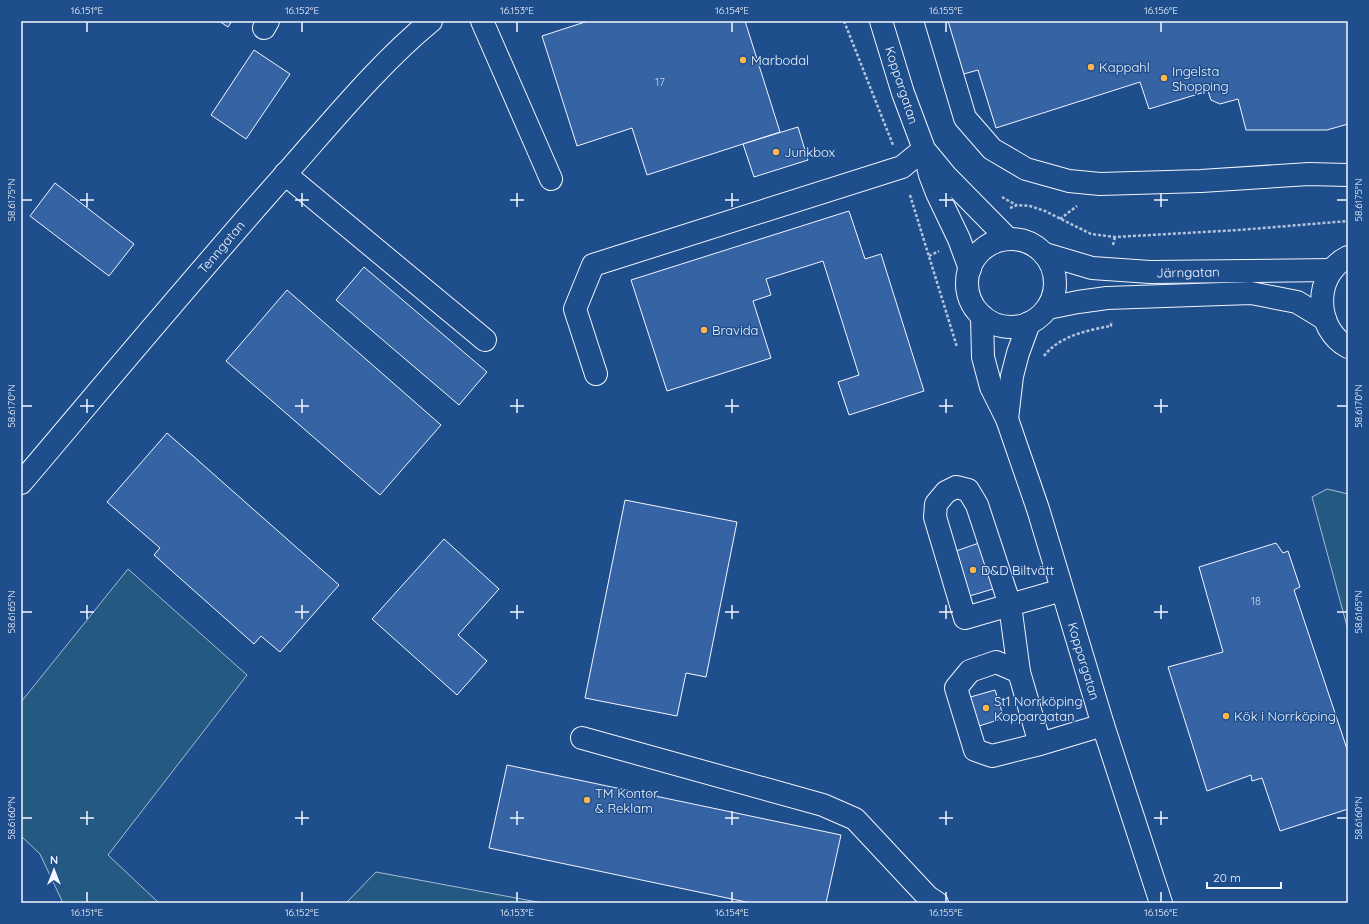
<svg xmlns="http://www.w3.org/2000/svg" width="1369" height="924" font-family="Quicksand,sans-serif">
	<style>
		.green { fill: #245a82; stroke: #a8bbd7 }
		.building { fill: #3563a3; stroke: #f2f6ff }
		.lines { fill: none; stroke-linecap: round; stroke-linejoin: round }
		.minor-casing { stroke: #f2f6ff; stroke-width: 24 }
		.path { stroke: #b3c4dc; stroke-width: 2.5; stroke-dasharray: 3 2; stroke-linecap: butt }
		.minor { stroke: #1f4e8c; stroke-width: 22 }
		.ticks { fill: none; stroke: #f2f6ff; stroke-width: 1.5 }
		.poi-dot { fill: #ffb74d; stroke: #1f4e8c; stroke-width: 1.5 }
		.labels { text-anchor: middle; stroke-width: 3; stroke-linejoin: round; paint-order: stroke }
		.number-label { font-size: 11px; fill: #c3d1e8 }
		.poi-label { font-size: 13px; fill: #f2f6ff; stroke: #1f4e8c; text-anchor: start }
		.street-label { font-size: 13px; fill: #f2f6ff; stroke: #1f4e8c }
		.neatline { fill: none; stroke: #f2f6ff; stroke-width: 1.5 }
		.ticks-label { font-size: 10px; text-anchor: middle; fill: #f2f6ff }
	</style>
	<rect width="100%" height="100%" fill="#1f4e8c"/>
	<!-- green -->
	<g class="green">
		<polygon points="1327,489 1348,494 1348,630 1312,497"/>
		<polygon points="128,569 247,675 108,855 159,903 63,903 40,854 21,836 21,702"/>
		<polygon points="376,872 543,903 346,903"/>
	</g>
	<!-- building -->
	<g class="building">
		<polygon points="219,21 232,21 228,27"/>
		<polygon points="588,21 745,21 780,132 647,175 632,128 577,146 542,36"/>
		<polygon points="942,21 1348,21 1348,124 1327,130 1246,130 1238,99 1220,104 1211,100 1208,91 1149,109 1140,82 996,128 978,70 960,75"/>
		<polygon points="254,50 290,74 246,139 211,115"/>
		<polygon points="798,127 808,160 754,177 743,144"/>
		<polygon points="55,183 134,244 109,276 30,216"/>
		<polygon points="849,211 865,259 881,254 924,391 849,415 838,382 859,375 823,261 766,279 771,295 753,301 771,358 667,391 631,280"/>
		<polygon points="364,267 487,372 459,405 336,300"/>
		<polygon points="287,290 441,425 380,495 226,361"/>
		<polygon points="167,433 339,585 280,652 261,636 254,644 154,555 160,548 107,502"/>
		<polygon points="625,500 737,522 706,677 686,673 677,716 585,698"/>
		<polygon points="444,539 499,589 458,635 487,661 457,695 372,619"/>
		<polygon points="979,543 993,589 966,597 953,552"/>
		<polygon points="1276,543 1283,553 1288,551 1300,587 1294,590 1348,752 1348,809 1280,831 1262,778 1252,781 1251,775 1207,791 1168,667 1223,652 1199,567"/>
		<polygon points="995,690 1004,718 976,727 967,698"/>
		<polygon points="507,765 841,835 826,903 751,903 489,848"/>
	</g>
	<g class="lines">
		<!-- minor casing -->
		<g class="minor-casing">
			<g id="minor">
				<polyline points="482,21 551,179"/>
				<polyline points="881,21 903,93 924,149 930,175 937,193 959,239 970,269"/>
				<polyline points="936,21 965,118 992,149 1026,169 1069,181 1100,184 1201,181 1309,174 1348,175"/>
				<polyline points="264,28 268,21"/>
				<polyline points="927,153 946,176 1008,239"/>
				<polyline points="285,174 485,340"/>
				<circle cx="1011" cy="283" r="44"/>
				<polyline points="1045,254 1092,268 1150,272 1332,270"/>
				<path d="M1348 257C1313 274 1314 329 1348 347"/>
				<polyline points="1048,308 1078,302 1107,298 1251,293 1297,302 1325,319"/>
				<polyline points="982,316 983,357 991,387 1007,419 1038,509 1103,725 1161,903"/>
				<polyline points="596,374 575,309 593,265 902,167 924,149"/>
				<polyline points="1007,419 1012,376 1018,353 1029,323"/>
				<path d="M21 483C110 378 198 272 290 169 335 118 379 64 431 21"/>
				<path d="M1019 672 1010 605 977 505 968 490 956 487 946 492 936 504 935 517 965 618C997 609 1030 599 1062 590"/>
				<polyline points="582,738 823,805 855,819 928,897 937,903"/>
				<polyline points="1040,744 992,756 975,750 956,688 970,671 996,662 1019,672 1040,744 1103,725"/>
			</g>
		</g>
		<!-- path -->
		<g class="path">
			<polyline points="844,21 893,145"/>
			<polyline points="910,195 957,347"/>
			<polyline points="1002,197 1016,205"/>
			<polyline points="1010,208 1017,205 1030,206 1045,211 1091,234 1115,237 1239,230 1348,221"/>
			<polyline points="1060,219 1077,206"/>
			<polyline points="1113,245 1115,237"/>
			<polyline points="929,256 939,251"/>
			<path d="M1044 356C1059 336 1088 330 1111 326V321"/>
		</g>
		<!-- minor -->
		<use href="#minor" class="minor"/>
	</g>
	<!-- ticks -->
	<path class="ticks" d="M87 22V32M302 22V32M517 22V32M732 22V32M946 22V32M1161 22V32M87 193V207M302 193V207M517 193V207M732 193V207M946 193V207M1161 193V207M22 200H32M80 200H94M295 200H309M510 200H524M725 200H739M939 200H953M1154 200H1168M1337 200H1347M87 399V413M302 399V413M517 399V413M732 399V413M946 399V413M1161 399V413M22 406H32M80 406H94M295 406H309M510 406H524M725 406H739M939 406H953M1154 406H1168M1337 406H1347M87 605V619M302 605V619M517 605V619M732 605V619M946 605V619M1161 605V619M22 612H32M80 612H94M295 612H309M510 612H524M725 612H739M939 612H953M1154 612H1168M1337 612H1347M87 811V825M302 811V825M517 811V825M732 811V825M946 811V825M1161 811V825M22 818H32M80 818H94M295 818H309M510 818H524M725 818H739M939 818H953M1154 818H1168M1337 818H1347M87 892V902M302 892V902M517 892V902M732 892V902M946 892V902M1161 892V902"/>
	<!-- markers -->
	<g class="poi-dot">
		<circle cx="743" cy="60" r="4"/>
		<circle cx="1091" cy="67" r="4"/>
		<circle cx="1164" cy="78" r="4"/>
		<circle cx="776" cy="152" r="4"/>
		<circle cx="704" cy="330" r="4"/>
		<circle cx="973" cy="570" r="4"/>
		<circle cx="986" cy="708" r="4"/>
		<circle cx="1226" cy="716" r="4"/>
		<circle cx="587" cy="800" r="4"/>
	</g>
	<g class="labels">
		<!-- number labels -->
		<g class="number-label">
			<text x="660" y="86">17</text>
			<text x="1256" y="605">18</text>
		</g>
		<!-- poi labels -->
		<g class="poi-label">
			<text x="751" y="65">Marbodal</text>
			<text x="1099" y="72">Kappahl</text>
			<text x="1172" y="76">Ingelsta<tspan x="1172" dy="15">Shopping</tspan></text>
			<text x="784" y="157">Junkbox</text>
			<text x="712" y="335">Bravida</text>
			<text x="981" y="575">D&amp;D Biltvätt</text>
			<text x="994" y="706">St1 Norrköping<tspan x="994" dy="15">Koppargatan</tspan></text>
			<text x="1234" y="721">Kök i Norrköping</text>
			<text x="595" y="798">TM Kontor<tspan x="595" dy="15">&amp; Reklam</tspan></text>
		</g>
		<!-- street labels -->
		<g class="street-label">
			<text transform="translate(902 85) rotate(72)" y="5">Koppargatan</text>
			<text transform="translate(221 247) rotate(-50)" y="5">Tenngatan</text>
			<text transform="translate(1188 272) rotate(-1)" y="5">Järngatan</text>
			<text transform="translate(1084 661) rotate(73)" y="5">Koppargatan</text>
		</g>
	</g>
	<!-- border -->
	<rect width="1369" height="924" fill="none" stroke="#1f4e8c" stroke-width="44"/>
	<!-- north arrow -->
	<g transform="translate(54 870)" stroke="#1f4e8c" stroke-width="3" paint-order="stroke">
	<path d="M0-3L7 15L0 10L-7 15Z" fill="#f2f6ff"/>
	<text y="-6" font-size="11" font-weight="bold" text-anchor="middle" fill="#f2f6ff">N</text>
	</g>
	<!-- scale -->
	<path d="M1207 882v6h74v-6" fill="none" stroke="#f2f6ff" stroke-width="2"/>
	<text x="1213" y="882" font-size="12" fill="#f2f6ff" stroke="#1f4e8c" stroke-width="3" paint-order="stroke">20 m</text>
	<rect x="22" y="22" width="1325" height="880" class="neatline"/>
	<g class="ticks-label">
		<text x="87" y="14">16.151°E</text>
		<text x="302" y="14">16.152°E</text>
		<text x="517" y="14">16.153°E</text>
		<text x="732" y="14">16.154°E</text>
		<text x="946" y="14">16.155°E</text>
		<text x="1161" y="14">16.156°E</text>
		<text transform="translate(11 200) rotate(-90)" y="4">58.6175°N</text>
		<text transform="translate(1358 200) rotate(-90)" y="4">58.6175°N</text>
		<text transform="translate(11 406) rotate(-90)" y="4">58.6170°N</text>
		<text transform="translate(1358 406) rotate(-90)" y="4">58.6170°N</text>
		<text transform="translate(11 612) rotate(-90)" y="4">58.6165°N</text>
		<text transform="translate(1358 612) rotate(-90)" y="4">58.6165°N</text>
		<text transform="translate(11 818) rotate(-90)" y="4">58.6160°N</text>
		<text transform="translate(1358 818) rotate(-90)" y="4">58.6160°N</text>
		<text x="87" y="916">16.151°E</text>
		<text x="302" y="916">16.152°E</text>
		<text x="517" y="916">16.153°E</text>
		<text x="732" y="916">16.154°E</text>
		<text x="946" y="916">16.155°E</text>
		<text x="1161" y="916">16.156°E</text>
	</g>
</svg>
